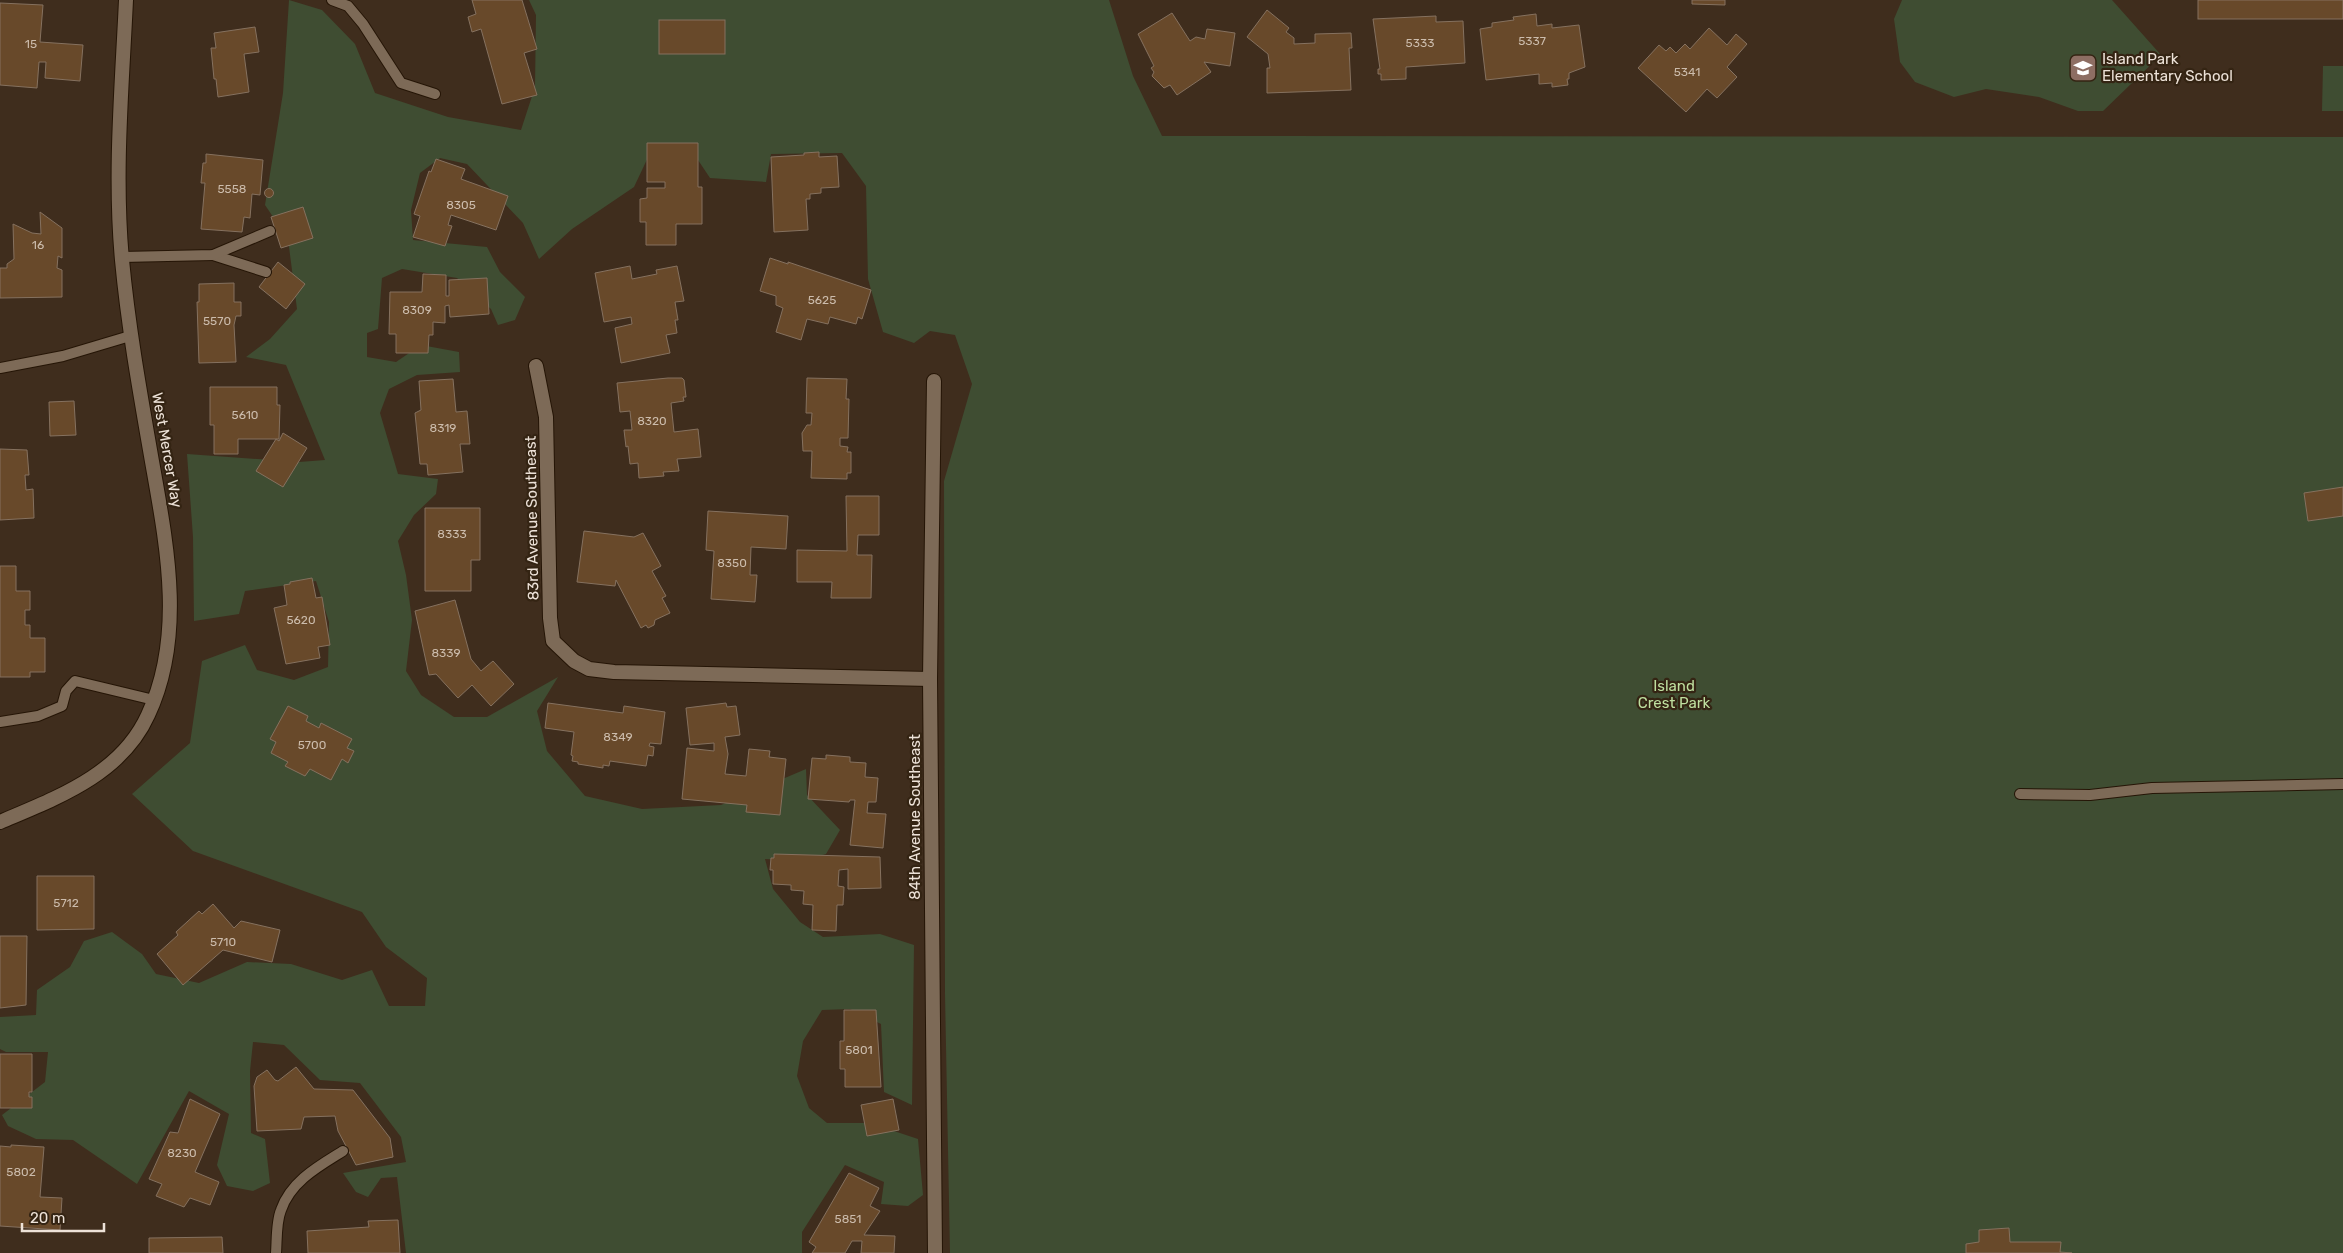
<svg xmlns="http://www.w3.org/2000/svg" width="2343" height="1253" font-family="Rubik,sans-serif">
	<style>
		.green { fill: #3f4d32 }
		.building { fill: #68492a; stroke: #85715f }
		.lines { fill: none; stroke-linecap: round; stroke-linejoin: round }
		.service-casing { stroke: #251506; stroke-width: 12 }
		.minor-casing { stroke: #251506; stroke-width: 16 }
		.tertiary-casing { stroke: #251506; stroke-width: 16 }
		.service { stroke: #7d6a57; stroke-width: 10 }
		.minor { stroke: #7d6a57; stroke-width: 14 }
		.tertiary { stroke: #7d6a57; stroke-width: 14 }
		.labels { text-anchor: middle; stroke-width: 4.5; stroke-linejoin: round; paint-order: stroke }
		.number-label { font-size: 12px; fill: #ccbcac }
		.poi-label { font-size: 15px; fill: #ede2d8; stroke: #342413; text-anchor: start }
		.street-label { font-size: 15px; fill: #ede2d8; stroke: #342413 }
		.park-label { font-size: 15px; fill: #bedf9f; stroke: #342413 }
	</style>
	<rect width="100%" height="100%" fill="#3f2d1d"/>
	<!-- green -->
	<g class="green">
		<polygon points="289,0 322,10 355,44 375,93 448,117 521,130 535,87 536,15 529,0 1109,0 1133,76 1162,136 2343,137 2343,1253 950,1253 945,994 944,481 972,384 955,335 930,331 914,343 883,332 868,279 866,186 842,153 771,154 766,182 710,178 694,154 651,151 634,187 572,229 539,259 523,223 467,164 440,158 420,173 411,210 413,240 487,247 500,272 525,297 515,320 498,325 491,309 457,278 402,269 382,278 378,329 367,333 367,357 396,362 421,345 459,352 460,372 417,375 389,389 380,413 398,474 438,479 436,494 414,515 398,541 406,575 412,620 406,671 421,695 454,717 487,717 558,677 537,711 547,751 585,796 642,809 721,805 806,769 807,795 840,830 826,854 802,861 765,859 773,889 800,922 823,937 880,934 914,945 912,1105 884,1092 881,1024 850,1009 822,1010 803,1041 797,1076 809,1108 827,1123 870,1123 918,1139 923,1195 908,1206 881,1204 884,1182 845,1165 802,1232 802,1253 406,1253 397,1177 381,1178 368,1197 356,1192 343,1173 406,1162 401,1137 360,1083 320,1080 284,1045 253,1042 250,1071 251,1133 265,1139 270,1183 253,1191 227,1186 217,1165 229,1114 189,1091 137,1184 73,1140 36,1139 8,1126 2,1115 45,1082 48,1052 6,1052 0,1049 0,1017 36,1015 37,990 70,967 84,941 112,932 142,954 156,974 199,983 247,962 291,964 342,980 372,970 389,1006 425,1006 427,978 386,947 362,912 193,851 132,794 190,743 202,661 245,645 257,670 294,680 328,667 329,622 316,581 245,591 239,614 194,621 193,537 187,454 299,462 325,460 286,365 246,357 270,339 297,309 288,239 265,205 283,93"/>
		<polygon points="1902,0 2112,0 2161,55 2103,111 2078,111 2039,97 1986,89 1954,97 1915,82 1900,62 1894,19"/>
		<polygon points="2323,66 2343,66 2343,111 2322,111"/>
	</g>
	<!-- building -->
	<g class="building">
		<polygon points="472,0 522,0 537,49 524,53 537,95 502,104 481,29 472,32 468,17 476,14"/>
		<polygon points="1692,0 1725,0 1725,5 1692,4"/>
		<rect x="2198" y="0" width="145" height="19"/>
		<polygon points="0,3 43,5 40,42 83,45 80,81 45,78 46,62 39,62 37,88 0,85"/>
		<polygon points="1267,10 1289,28 1286,32 1294,38 1294,44 1315,43 1315,34 1351,33 1352,48 1349,48 1351,90 1267,93 1267,68 1270,68 1268,54 1247,37"/>
		<polygon points="1172,13 1190,41 1196,37 1205,39 1207,29 1235,33 1230,66 1204,62 1211,72 1177,95 1170,85 1164,88 1152,76 1154,72 1151,68 1154,66 1138,34"/>
		<polygon points="1536,14 1537,26 1552,24 1552,28 1579,25 1585,67 1569,73 1569,79 1567,79 1568,85 1552,87 1552,83 1539,84 1539,74 1486,80 1480,29 1492,27 1492,23 1514,20 1513,17"/>
		<polygon points="1436,16 1436,22 1463,21 1465,63 1406,67 1406,79 1381,80 1381,74 1378,74 1378,69 1380,69 1373,19"/>
		<rect x="659" y="20" width="66" height="34"/>
		<polygon points="255,27 259,52 244,54 249,92 218,97 216,79 214,79 211,48 216,48 214,33"/>
		<polygon points="1709,28 1727,45 1736,34 1747,44 1727,67 1737,77 1717,98 1707,89 1686,112 1638,68 1659,45 1666,51 1670,47 1676,53 1685,44 1690,49"/>
		<polygon points="647,143 698,143 698,187 702,187 702,224 676,224 676,245 646,245 646,222 640,222 640,199 647,198 647,188 665,188 665,182 647,182"/>
		<polygon points="819,152 819,157 837,156 839,187 821,188 821,193 810,194 810,199 806,199 808,230 774,232 771,157 804,155 804,153"/>
		<polygon points="206,154 263,160 260,195 252,194 250,218 244,217 242,232 201,229 205,183 201,183 203,163 206,163"/>
		<polygon points="436,159 465,169 461,179 508,196 496,230 451,215 448,225 452,226 445,246 413,237 420,216 414,214 429,171 431,172"/>
		<circle cx="269" cy="193" r="4.5"/>
		<polygon points="303,207 313,238 281,248 271,217"/>
		<polygon points="40,212 62,228 62,258 58,256 57,268 62,270 62,297 0,298 0,268 7,268 7,264 14,259 13,224 32,233 41,234"/>
		<polygon points="770,258 788,264 788,262 871,290 862,319 858,317 856,324 830,317 828,324 807,319 801,340 776,332 783,308 776,305 776,296 760,291"/>
		<polygon points="278,262 305,284 286,309 259,287"/>
		<polygon points="630,266 632,279 657,274 656,270 677,266 684,301 675,302 678,320 675,320 677,333 666,335 670,353 621,363 615,328 632,324 631,317 604,322 595,273"/>
		<polygon points="423,274 446,275 446,296 449,296 449,280 487,278 489,314 450,317 449,305 445,306 445,323 433,322 433,335 429,335 428,353 396,353 396,334 389,334 390,292 422,292"/>
		<polygon points="234,283 234,302 241,302 241,316 236,316 234,325 236,362 199,363 197,302 199,302 199,284"/>
		<polygon points="668,378 682,378 684,380 686,397 683,397 684,401 671,403 674,432 698,429 701,457 677,459 679,471 663,472 664,476 639,478 638,463 630,464 628,446 626,447 624,430 632,430 630,411 620,412 617,383"/>
		<polygon points="807,378 847,379 846,399 849,399 848,438 840,438 840,446 848,447 847,452 851,452 851,473 847,473 847,479 811,478 812,451 803,451 802,433 807,425 811,425 812,413 806,413"/>
		<polygon points="453,379 456,412 467,411 470,444 460,444 463,472 428,475 427,464 420,464 415,413 421,410 419,381"/>
		<polygon points="210,387 277,387 277,405 280,405 279,439 238,439 238,454 214,454 214,425 210,425"/>
		<polygon points="74,401 76,435 50,436 49,402"/>
		<polygon points="283,433 307,448 283,487 256,471 276,439 279,441"/>
		<polygon points="0,449 27,450 29,475 25,475 26,490 33,489 34,518 0,520"/>
		<polygon points="2343,487 2343,516 2308,521 2304,493"/>
		<polygon points="846,496 879,496 879,535 858,535 857,555 872,555 871,598 831,598 832,582 797,582 797,550 847,551"/>
		<polygon points="425,508 480,508 480,560 471,560 471,591 425,591"/>
		<polygon points="708,511 788,516 786,549 751,547 750,575 757,575 755,602 711,599 714,551 706,550"/>
		<polygon points="584,531 634,537 643,533 661,566 652,571 666,596 662,598 670,613 655,620 654,625 648,628 646,625 641,628 616,580 615,586 577,582"/>
		<polygon points="0,566 16,566 16,591 30,591 30,610 25,610 25,625 30,625 30,638 45,638 45,672 30,672 30,677 0,677"/>
		<polygon points="312,578 316,598 322,597 330,645 318,647 320,658 286,664 274,608 287,605 284,585 290,584 290,582"/>
		<polygon points="455,600 471,659 481,671 493,661 514,684 491,706 472,685 458,698 436,674 429,675 415,611"/>
		<polygon points="548,703 623,713 624,706 665,712 661,744 650,743 649,746 654,747 653,756 648,755 646,766 610,761 609,766 603,765 603,768 578,764 578,762 572,761 573,756 571,755 574,732 545,728"/>
		<polygon points="726,703 727,707 736,706 740,735 725,737 728,754 725,774 746,776 749,749 770,751 769,757 786,759 780,815 746,812 747,805 682,799 687,748 714,751 714,743 690,745 686,708"/>
		<polygon points="288,706 308,716 306,721 319,728 321,723 352,739 347,748 354,751 348,763 342,759 331,780 310,769 305,776 285,766 288,762 271,753 276,742 270,739"/>
		<polygon points="826,755 850,757 850,762 866,763 865,777 878,778 876,802 868,802 867,813 886,814 883,848 850,845 855,800 850,800 849,802 808,799 812,758 826,759"/>
		<polygon points="774,854 880,857 881,888 848,889 848,869 839,870 838,886 844,887 843,905 837,905 836,931 812,930 813,905 803,904 804,891 791,890 791,885 773,884 773,870 770,870 771,858 774,858"/>
		<polygon points="37,876 94,876 94,929 37,930"/>
		<polygon points="213,904 234,928 241,921 280,930 272,962 223,950 183,985 157,954 178,935 176,932 199,911 202,914"/>
		<polygon points="0,936 27,936 26,1005 0,1008"/>
		<polygon points="844,1010 876,1010 881,1087 845,1087 845,1069 840,1069 840,1041 844,1041"/>
		<polygon points="0,1054 32,1054 32,1092 29,1092 29,1097 32,1097 32,1108 0,1108"/>
		<polygon points="296,1067 314,1089 353,1090 390,1138 393,1157 356,1165 338,1131 335,1116 304,1117 301,1129 257,1131 254,1086 257,1077 267,1070 275,1080 278,1081"/>
		<polygon points="190,1099 220,1114 195,1172 219,1182 210,1205 190,1198 184,1207 156,1196 162,1184 149,1179 170,1132 178,1133"/>
		<polygon points="893,1099 899,1130 867,1136 861,1105"/>
		<polygon points="11,1145 44,1147 40,1197 62,1198 60,1230 0,1226 0,1146 11,1147"/>
		<polygon points="849,1173 879,1188 870,1206 880,1211 864,1235 895,1236 894,1253 861,1253 862,1241 852,1241 845,1253 812,1253 816,1247 809,1242"/>
		<polygon points="398,1220 400,1253 308,1253 307,1231 369,1227 368,1221"/>
		<polygon points="2009,1228 2010,1242 2061,1242 2060,1252 2072,1253 1966,1253 1966,1244 1979,1242 1979,1230"/>
		<polygon points="222,1237 223,1253 149,1253 149,1238"/>
	</g>
	<g class="lines">
		<!-- service casing -->
		<g class="service-casing">
			<g id="service">
				<polyline points="332,0 348,6 363,24 401,83 435,94"/>
				<polyline points="213,255 266,272"/>
				<polyline points="122,257 213,255 270,231"/>
				<polyline points="0,368 63,356 130,336"/>
				<polyline points="0,722 38,716 62,706 66,691 75,681 154,700"/>
				<polyline points="2020,794 2090,795 2152,788 2343,784"/>
				<path d="M276 1253C277 1240 276 1222 281 1210 291 1181 319 1166 343 1151"/>
			</g>
		</g>
		<!-- minor casing -->
		<g class="minor-casing">
			<g id="minor">
				<polyline points="536,366 546,417 550,618 553,641 574,661 589,669 614,672 930,679"/>
				<polyline points="934,381 930,679 935,1253"/>
			</g>
		</g>
		<!-- tertiary casing -->
		<g class="tertiary-casing">
			<path id="tertiary" d="M0 822C56 798 121 775 148 715 187 632 165 537 150 450 139 387 128 324 122 260 114 174 122 86 126 0"/>
		</g>
		<!-- service -->
		<use href="#service" class="service"/>
		<!-- minor -->
		<use href="#minor" class="minor"/>
		<!-- tertiary -->
		<use href="#tertiary" class="tertiary"/>
	</g>
	<!-- icons -->
	<defs>
		<g id="school-square" transform="scale(1.4375)"><rect x="-9" y="-9" width="18" height="18" rx="4" fill="#8d6e63" stroke="#342413"/><path d="M0-5L7-2L0 1L-7-2ZM-4 1L0 2.5L4 1V4Q0 6-4 4Z" fill="#fff"/></g>
	</defs>
	<g fill-rule="evenodd">
		<use href="#school-square" x="2083" y="68"/>
	</g>
	<g class="labels">
		<!-- number labels -->
		<g class="number-label">
			<text x="1532" y="45">5337</text>
			<text x="1420" y="47">5333</text>
			<text x="31" y="48">15</text>
			<text x="1687" y="76">5341</text>
			<text x="232" y="193">5558</text>
			<text x="461" y="209">8305</text>
			<text x="38" y="249">16</text>
			<text x="822" y="304">5625</text>
			<text x="417" y="314">8309</text>
			<text x="217" y="325">5570</text>
			<text x="245" y="419">5610</text>
			<text x="652" y="425">8320</text>
			<text x="443" y="432">8319</text>
			<text x="452" y="538">8333</text>
			<text x="732" y="567">8350</text>
			<text x="301" y="624">5620</text>
			<text x="446" y="657">8339</text>
			<text x="618" y="741">8349</text>
			<text x="312" y="749">5700</text>
			<text x="66" y="907">5712</text>
			<text x="223" y="946">5710</text>
			<text x="859" y="1054">5801</text>
			<text x="182" y="1157">8230</text>
			<text x="21" y="1176">5802</text>
			<text x="848" y="1223">5851</text>
		</g>
		<!-- poi labels -->
		<g class="poi-label">
			<text x="2102" y="64">Island Park<tspan x="2102" dy="17">Elementary School</tspan></text>
		</g>
		<!-- street labels -->
		<g class="street-label">
			<text transform="translate(167 450) rotate(80)" y="5">West Mercer Way</text>
			<text transform="translate(532 518) rotate(-91)" y="5">83rd Avenue Southeast</text>
			<text transform="translate(915 817) rotate(-90)" y="5">84th Avenue Southeast</text>
		</g>
		<!-- park labels -->
		<g class="park-label">
			<text x="1674" y="691">Island<tspan x="1674" dy="17">Crest Park</tspan></text>
		</g>
	</g>
	<!-- scale -->
	<path d="M22 1223v8h82v-8" fill="none" stroke="#ede2d8" stroke-width="2.5"/>
	<text x="30" y="1223" font-size="15" fill="#ede2d8" stroke="#342413" stroke-width="4" paint-order="stroke">20 m</text>
</svg>
